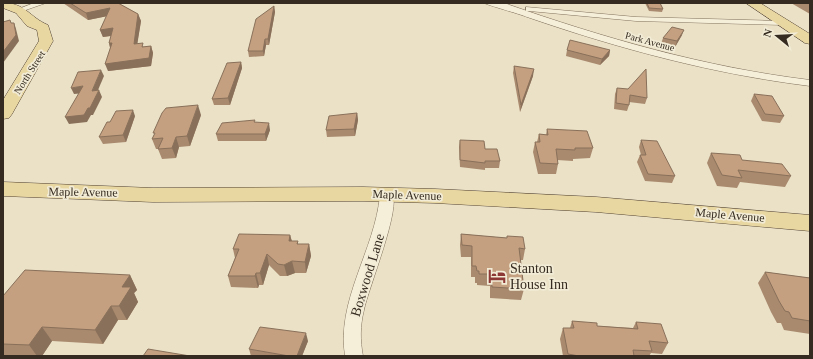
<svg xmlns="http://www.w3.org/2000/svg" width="813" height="359" font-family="'Times New Roman',serif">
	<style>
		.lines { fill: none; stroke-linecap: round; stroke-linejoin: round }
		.minor-casing { stroke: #84745e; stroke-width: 1 }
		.primary-casing { stroke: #524232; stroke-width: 1 }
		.minor { fill: #f5eed9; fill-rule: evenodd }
		.primary { fill: #e9d7a2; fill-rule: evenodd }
		.wall { fill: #a98a6e }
		.shaded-wall { fill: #89705a }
		.building { fill: #c4a080; stroke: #89705a }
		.labels { text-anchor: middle; stroke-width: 3.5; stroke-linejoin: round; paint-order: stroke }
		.far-street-label { font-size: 10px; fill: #352b20; stroke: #f2ebd5 }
		.street-label { font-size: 12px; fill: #352b20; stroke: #f2ebd5 }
		.near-poi-label { font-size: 14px; fill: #352b20; stroke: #f2ebd5; text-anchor: start }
		.near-street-label { font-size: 14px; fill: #352b20; stroke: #f2ebd5 }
	</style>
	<rect width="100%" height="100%" fill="#eae1c7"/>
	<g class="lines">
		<!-- minor casing -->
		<g class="minor-casing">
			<g id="minor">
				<polygon points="34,3 46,3 20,12 16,10"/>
				<path d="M484 3H504C604 38 704 67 810 80V86C713 74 620 49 527 17 520 14 487 5 484 3Z"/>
				<polygon points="526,7 636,17 783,21 787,23 783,25 636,21 529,11 526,11"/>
				<path d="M387 191 392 192C402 207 368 289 364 310 360 326 360 340 363 356H345C336 300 375 250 380 195L382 192Z"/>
			</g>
		</g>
		<!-- primary casing -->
		<g class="primary-casing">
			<g id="primary">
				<path d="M3 3C26 3 29 17 48 25L53 41 12 114 9 118 3 119V100L39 41 37 30 27 26 16 13 3 8Z"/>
				<polygon points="746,3 760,3 810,34 810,44 805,43"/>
				<polygon points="3,182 153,188 363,187 435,189 596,197 810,215 810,231 596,212 435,203 363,201 153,202 3,196"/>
			</g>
		</g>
		<!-- minor -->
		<use href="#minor" class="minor"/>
		<!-- primary -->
		<use href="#primary" class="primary"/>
	</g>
	<!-- wall -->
	<g class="wall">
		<polygon points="63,3 118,3 138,14 141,21 137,44 144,47 151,46 153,53 151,66 108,71 110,48 109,43 111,36 103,37 100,30 107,16 88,20"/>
		<polygon points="645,3 660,3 663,9 662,12 649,11"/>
		<polygon points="791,3 810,3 810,14"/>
		<polygon points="274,6 275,12 269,45 266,45 264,56 249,57 248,51"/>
		<polygon points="682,35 675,47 661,44 663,38"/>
		<polygon points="567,50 610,50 609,56 600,65 566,56"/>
		<polygon points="241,62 242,68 230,105 214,105 212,99"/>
		<polygon points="514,66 533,76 520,112 513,73"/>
		<polygon points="617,88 647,98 645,104 629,102 629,105 627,111 614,109 615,94"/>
		<polygon points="754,94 784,116 780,123 762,121 751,101"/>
		<polygon points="357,113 358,120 355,136 327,137 326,130"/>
		<polygon points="201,115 190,146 179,147 176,158 162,159 158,149 156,149 152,139 154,135"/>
		<polygon points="135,116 126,142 103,144 99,137 110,122"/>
		<polygon points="255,122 270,130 266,141 218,141 216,134"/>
		<polygon points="547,129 593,148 590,158 573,159 573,161 557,160 558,164 556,174 538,174 533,152 535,142 537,142 539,134 546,135"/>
		<polygon points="460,140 485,149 500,161 499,168 485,168 485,170 460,167 459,147"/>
		<polygon points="641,140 675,176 672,183 645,181 637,162 640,155 641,155 639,147"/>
		<polygon points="711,153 742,160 791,176 785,187 740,182 737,188 717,186 707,163"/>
		<polygon points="461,234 507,238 507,236 525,249 523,260 520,260 524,289 521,300 490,298 490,286 477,285 477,283 475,283 475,277 471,277 471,257 461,257 460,245"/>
		<polygon points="290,235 292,241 298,241 298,244 309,244 311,256 306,273 295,273 287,276 280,276 269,265 263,285 259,285 258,288 231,287 228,276 235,258 233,249"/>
		<polygon points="765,272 810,278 810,334 784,330 781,323 777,323 771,312 758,283"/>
		<polygon points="130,275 137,290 134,293 138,302 127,320 118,320 103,344 52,341 42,356 3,356 3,296"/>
		<polygon points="572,321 597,326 633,328 636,322 668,343 662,354 651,353 649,356 563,356 560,339 563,328 570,328"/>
		<polygon points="308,341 302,356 251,356 249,349"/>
	</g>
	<!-- shaded-wall -->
	<g class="shaded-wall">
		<polygon points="274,6 275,12 269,45 268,39"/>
		<polygon points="110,8 113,15 88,20 86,13"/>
		<polygon points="138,14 141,21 136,52 134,44"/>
		<polygon points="14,23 16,29 19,41 3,63 3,52"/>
		<polygon points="113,28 116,35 103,37 100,30"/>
		<polygon points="684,30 682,35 675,47 677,41"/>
		<polygon points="265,39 266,45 264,56 263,51"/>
		<polygon points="109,43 112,43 111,51"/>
		<polygon points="151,46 153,53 151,66 108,71 105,64"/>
		<polygon points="610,50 609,56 600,65 602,59"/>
		<polygon points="241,62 242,68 230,105 228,98"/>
		<polygon points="534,69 533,76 520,112 521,105"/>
		<polygon points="101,70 104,76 95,97 92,91"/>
		<polygon points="83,86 85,93 74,94 71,88"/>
		<polygon points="99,90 102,97 93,115 91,115 87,122 69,124 65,117 88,108"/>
		<polygon points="198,105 201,115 190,146 187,136"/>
		<polygon points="133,110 135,116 126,142 123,135"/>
		<polygon points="357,113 358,120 355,136 354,129"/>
		<polygon points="269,123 270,130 266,141 265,134"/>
		<polygon points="176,137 179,147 176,158 172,148"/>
		<polygon points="290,235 293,246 289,241"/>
		<polygon points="309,244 311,256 306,273 305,262"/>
		<polygon points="267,254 269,265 263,285 260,273"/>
		<polygon points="292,261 295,273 287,276 284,265"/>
		<polygon points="256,273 259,285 258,288 255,276"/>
		<polygon points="130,275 137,290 134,293 138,302 127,320 119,306 122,287"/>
		<polygon points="111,306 118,320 103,344 95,330"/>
		<polygon points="42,327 52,341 42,356 37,356 29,345"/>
		<polygon points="306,333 308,341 302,356 297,356"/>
	</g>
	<!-- building -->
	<g class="building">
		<polygon points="70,3 118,3 138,14 134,44 143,43 142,47 151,46 149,58 105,64 112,43 109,43 113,28 100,30 110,8 86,13"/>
		<polygon points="647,3 660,3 663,9 649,8"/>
		<polygon points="274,6 268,39 265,39 263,51 248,51 256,19"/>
		<polygon points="10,20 11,23 14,23 16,35 3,52 3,22"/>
		<polygon points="672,27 684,30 677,41 663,38"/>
		<polygon points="570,40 610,50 602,59 567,50"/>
		<polygon points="241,62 228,98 212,99 227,63"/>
		<polygon points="514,66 534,69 521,105"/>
		<polygon points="646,69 647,98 630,95 629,105 616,103 617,88 628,89"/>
		<polygon points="101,70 92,91 99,90 90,108 88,108 84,115 65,117 83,86 71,88 78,72"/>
		<polygon points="754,94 772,96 784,116 765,114"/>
		<polygon points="198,105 187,136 176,137 172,148 158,149 163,138 152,139 155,133 153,133 162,113 166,108"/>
		<polygon points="133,110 123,135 99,137 107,122 110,122 116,111"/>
		<polygon points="357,113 354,129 326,130 329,116"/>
		<polygon points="255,120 254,122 269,123 265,134 216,134 222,123"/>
		<polygon points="547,129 587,131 593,148 575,148 575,150 556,149 558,164 540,163 535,142 540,142 539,134 548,135"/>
		<polygon points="460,140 484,141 485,149 497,149 500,161 485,161 485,163 460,160"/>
		<polygon points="641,140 657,141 675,176 648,174 640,155 646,155"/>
		<polygon points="711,153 740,155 742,160 782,164 791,176 738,170 742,178 722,175"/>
		<polygon points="239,234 290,235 289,241 298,241 297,244 309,244 305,262 292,261 284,265 278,264 267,254 260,273 256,273 255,276 228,276 239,249 233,249"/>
		<polygon points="461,234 507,238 507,236 523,237 525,249 519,248 524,289 492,287 491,274 479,274 479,271 477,271 476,266 472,266 472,246 462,245"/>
		<polygon points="25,270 130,275 122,287 131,287 119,306 111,306 95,330 42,327 29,345 3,344 3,296"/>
		<polygon points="765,272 810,278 810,321 792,318 789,312 785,311 779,301"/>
		<polygon points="572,321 597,323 597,326 638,329 636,322 661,324 668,343 649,341 652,351 633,350 634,356 579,356 568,354 563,328 574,328"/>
		<polygon points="260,327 306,333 297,356 289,356 249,349"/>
		<polygon points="148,349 190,356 143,356"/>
	</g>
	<!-- icons -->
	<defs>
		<g id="hotel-bare" transform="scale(1.38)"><path d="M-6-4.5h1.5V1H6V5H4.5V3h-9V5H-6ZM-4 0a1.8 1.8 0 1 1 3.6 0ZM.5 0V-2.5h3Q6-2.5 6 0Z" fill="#8d3834" stroke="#f2ebd5" stroke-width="2.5" paint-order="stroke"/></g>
	</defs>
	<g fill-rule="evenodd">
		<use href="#hotel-bare" x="497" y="276"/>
	</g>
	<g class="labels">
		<!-- far-street labels -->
		<g class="far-street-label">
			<text transform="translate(650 41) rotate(15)" y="4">Park Avenue</text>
			<text transform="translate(29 72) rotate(-58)" y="4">North Street</text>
		</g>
		<!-- street labels -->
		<g class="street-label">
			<text transform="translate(83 192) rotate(1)" y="4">Maple Avenue</text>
			<text transform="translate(407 195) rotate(2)" y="4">Maple Avenue</text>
			<text transform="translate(730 215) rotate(5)" y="4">Maple Avenue</text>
		</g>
		<!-- near-poi labels -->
		<g class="near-poi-label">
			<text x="510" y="273">Stanton<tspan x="510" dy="16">House Inn</tspan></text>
		</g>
		<!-- near-street labels -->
		<g class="near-street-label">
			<text transform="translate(367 275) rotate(-73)" y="5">Boxwood Lane</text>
		</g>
	</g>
	<!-- border -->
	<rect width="813" height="359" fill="none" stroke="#352b20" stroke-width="8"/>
	<!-- north arrow -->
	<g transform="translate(777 36) rotate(288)" stroke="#f2ebd5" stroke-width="3" paint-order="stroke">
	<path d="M0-3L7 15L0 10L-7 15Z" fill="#352b20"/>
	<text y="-6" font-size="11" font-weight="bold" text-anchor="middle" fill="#352b20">N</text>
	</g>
</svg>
